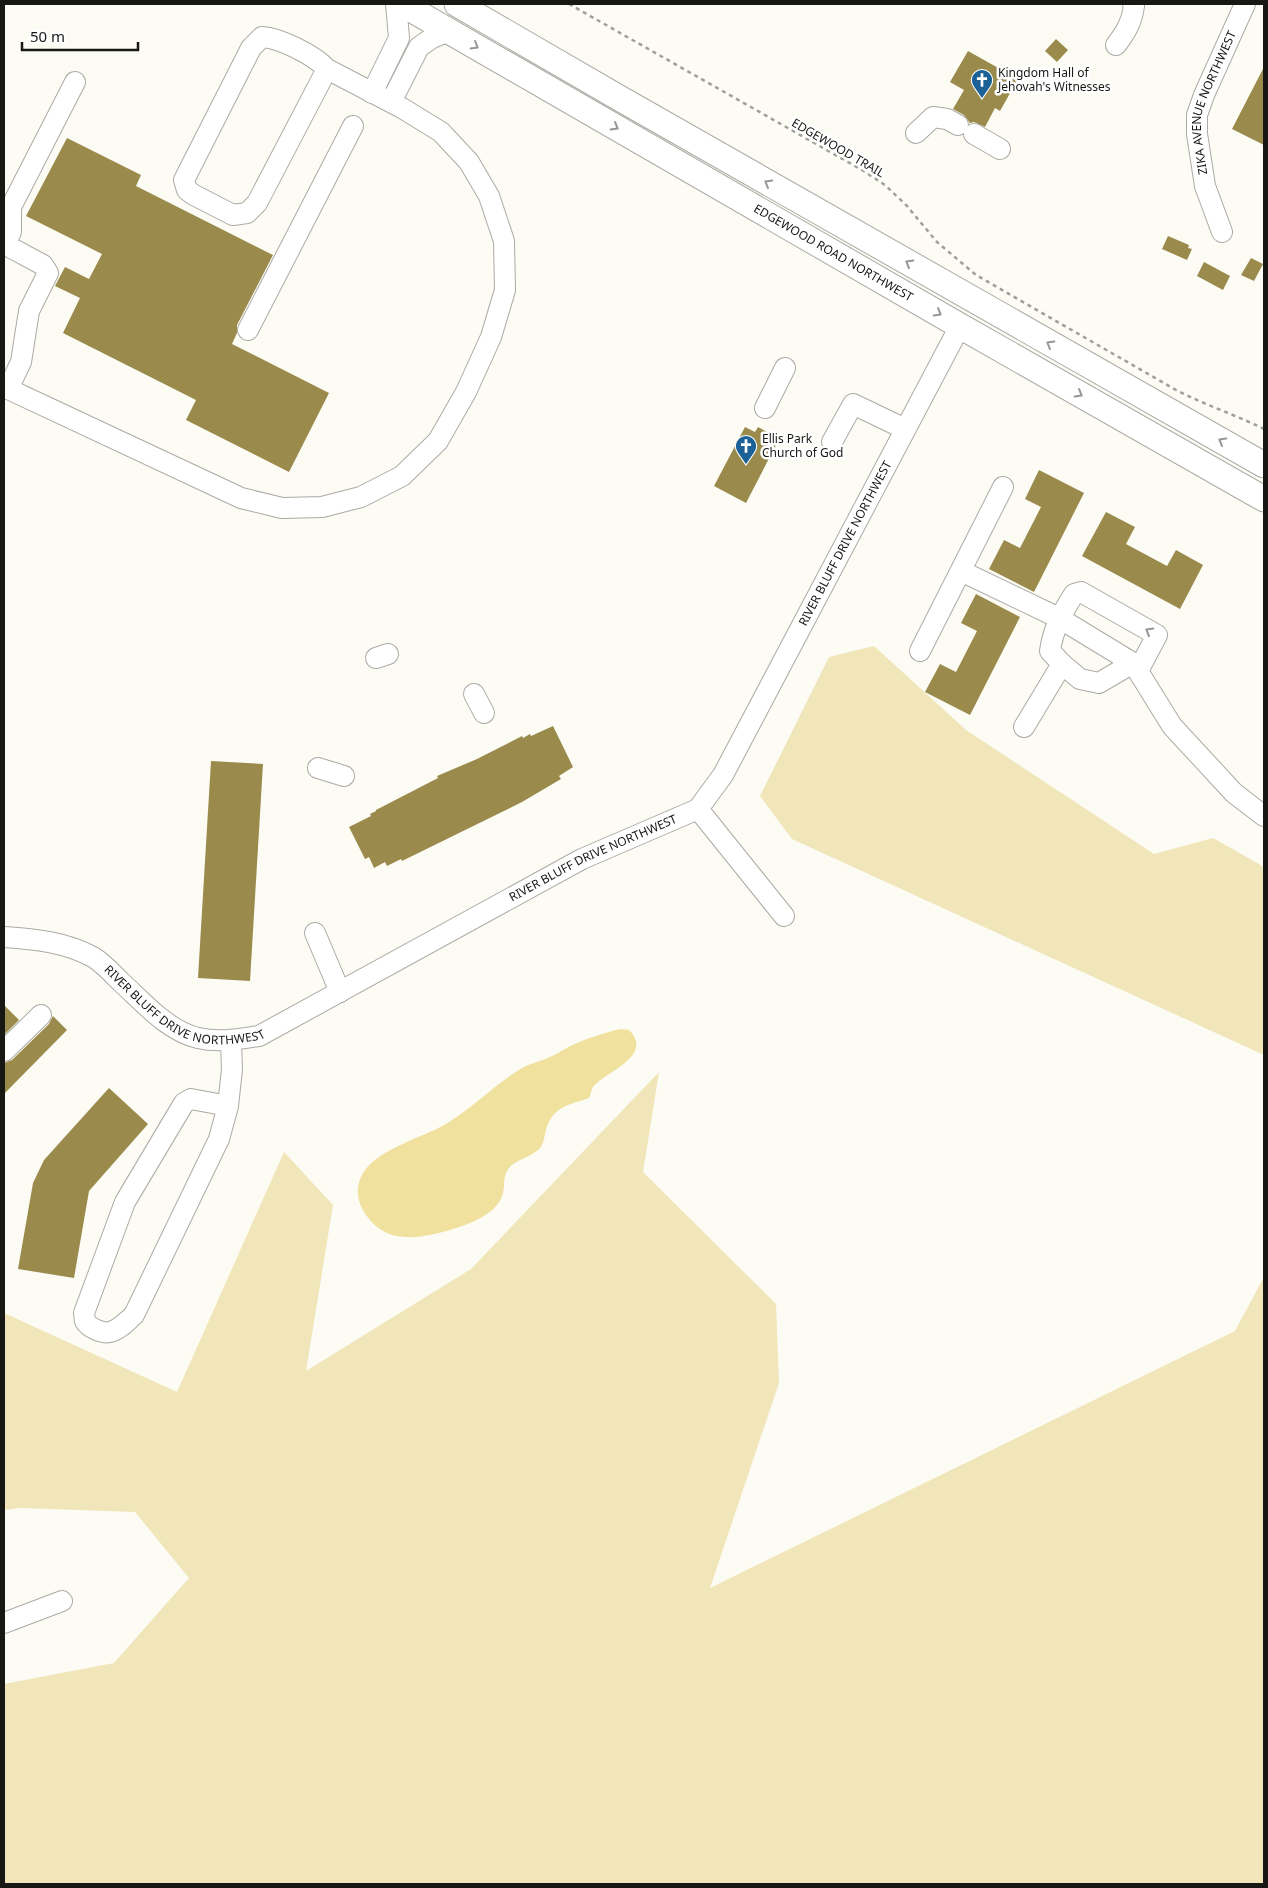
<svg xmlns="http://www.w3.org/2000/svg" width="1268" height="1888" font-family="'Noto Sans',sans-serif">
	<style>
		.green { fill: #f1e6b9 }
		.water { fill: #f1e19f }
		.building { fill: #9a8b4c }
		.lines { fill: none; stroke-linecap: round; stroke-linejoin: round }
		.minor-casing { stroke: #acaaa4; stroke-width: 22 }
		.major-casing { stroke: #acaaa4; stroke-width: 27 }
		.path { stroke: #a0a09a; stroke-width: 2.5; stroke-dasharray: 4 4; stroke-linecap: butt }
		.minor { stroke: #fff; stroke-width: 20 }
		.major { stroke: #fff; stroke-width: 25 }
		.oneway { stroke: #979795 }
		.labels { text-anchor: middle; stroke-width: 5; stroke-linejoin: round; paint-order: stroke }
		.poi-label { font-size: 12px; fill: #171714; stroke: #fff; text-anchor: start }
		.street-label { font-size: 12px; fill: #171714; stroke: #fff }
	</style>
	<rect width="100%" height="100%" fill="#fcfbf4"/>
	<!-- green -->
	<g class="green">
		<polygon points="874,646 966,730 1154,854 1213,838 1264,867 1264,1055 792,839 760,796 829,657"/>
		<polygon points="659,1072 643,1172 776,1304 779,1383 710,1588 1235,1331 1264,1277 1264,1884 4,1884 4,1684 114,1663 189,1578 135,1512 20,1508 4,1510 4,1313 177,1392 284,1152 333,1205 306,1371 471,1269"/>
	</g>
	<!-- water -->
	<path class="water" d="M620 1029 629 1030C655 1056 605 1072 593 1087 591 1090 591 1095 589 1098 569 1105 553 1106 546 1130 544 1137 544 1145 538 1150 529 1158 513 1160 507 1171 503 1178 505 1186 503 1193 499 1213 470 1224 453 1229 430 1236 398 1244 377 1227 363 1215 352 1196 361 1177 373 1150 422 1138 446 1124 473 1108 495 1084 522 1068 531 1063 541 1061 550 1057 559 1053 567 1047 577 1043 591 1037 605 1033 620 1029Z"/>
	<!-- building -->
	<g class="building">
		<polygon points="1056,39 1068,50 1057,62 1045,51"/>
		<polygon points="968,51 1018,79 1000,111 995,108 985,127 974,122 970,123 964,115 953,109 964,90 950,82"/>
		<polygon points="1264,67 1264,145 1232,129"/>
		<polygon points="67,138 141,175 136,186 273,255 237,325 237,333 232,344 329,393 289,472 186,420 196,400 63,333 80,298 55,286 65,267 89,279 102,254 26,216"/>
		<polygon points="1168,236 1189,245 1188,248 1192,249 1187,260 1162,249"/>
		<polygon points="1251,258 1263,264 1254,281 1241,275"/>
		<polygon points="1204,262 1230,276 1223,290 1197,276"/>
		<polygon points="745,427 755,432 758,427 769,433 767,438 777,443 746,503 714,486"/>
		<polygon points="1039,470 1084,493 1034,592 989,569 1004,540 1020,548 1041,507 1025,499"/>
		<polygon points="1106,512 1135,527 1126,544 1167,566 1176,550 1203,565 1180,609 1082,556"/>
		<polygon points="976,594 1020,617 970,715 925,692 940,664 956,672 977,631 961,623"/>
		<polygon points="553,726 573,767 559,776 561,779 522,802 402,861 401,859 387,866 385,862 374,868 369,857 365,859 349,827 371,816 370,814 376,811 376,810 438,778 437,776 477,759 522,736 523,738 530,734 531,736"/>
		<polygon points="211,761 263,764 250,981 198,978"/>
		<polygon points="4,1005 19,1020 4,1035"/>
		<polygon points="53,1016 67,1030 4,1094 4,1063 12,1060 49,1024"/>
		<polygon points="109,1088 148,1124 89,1191 74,1278 18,1269 33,1183 44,1160"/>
	</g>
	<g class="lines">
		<!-- minor casing -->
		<g class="minor-casing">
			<g id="minor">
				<path d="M1116 45C1126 32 1132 22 1134 6L1133 4"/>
				<polyline points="372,93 399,38 396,4"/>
				<polyline points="391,102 419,47 432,38 449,31"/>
				<polyline points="916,133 933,117 947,119 958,125"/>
				<polyline points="974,134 1000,149"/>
				<path id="s1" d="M1222 232 1205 186 1197 134V115L1204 95 1245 4"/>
				<polyline points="4,244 43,265 48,273 29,311 21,362 8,389"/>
				<polyline points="4,246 11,232 11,207 75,82"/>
				<polyline points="248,330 353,126"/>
				<path d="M4 387 241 498 282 508 322 507 361 497 402 476 438 441 466 392 491 337 505 290 504 241 489 196 469 162 441 132 402 108 327 69C314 55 280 38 262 37L251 48 184 180 187 190 194 195 233 215 247 213 257 203 327 69"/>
				<polyline points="765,408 785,368"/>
				<polyline points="832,442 853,404 905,429"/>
				<polyline points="961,571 1059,618 1133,663 1172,726 1234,793 1264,816"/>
				<polyline points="920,651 1003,487"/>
				<polyline points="376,658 388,654"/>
				<polyline points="1062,664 1080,679 1099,683 1133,663"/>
				<polyline points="474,694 484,713"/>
				<path d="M1024 727 1062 664 1050 651C1053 629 1062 613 1074 594L1081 592 1157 635 1138 671"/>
				<polyline points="318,768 344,776"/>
				<polyline points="698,809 784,916"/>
				<polyline points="315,933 340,992"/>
				<path id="s2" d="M4 937C35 939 65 942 93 957 103 963 113 974 121 982 144 1003 168 1031 198 1038 219 1043 239 1039 259 1036L582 859 698 809 723 775 960 326"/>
				<polyline points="4,1051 41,1015"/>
				<path d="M228 1106 191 1099 184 1103 125 1202 84 1313C85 1316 84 1319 85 1321 89 1328 103 1334 110 1332 119 1330 127 1321 134 1315L219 1139 228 1106 232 1069 231 1041"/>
				<polyline points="4,1623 62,1601"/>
			</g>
		</g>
		<!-- major casing -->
		<g class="major-casing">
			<g id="major">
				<path id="s3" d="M402 4 960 326 1264 499"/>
				<polyline points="457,4 621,99 1264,465"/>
			</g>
		</g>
		<!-- path -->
		<path class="path" d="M569 4 862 170 885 185 907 206 937 242 976 275 1176 390C1205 405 1236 415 1264 429"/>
		<!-- minor -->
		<use href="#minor" class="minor"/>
		<!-- major -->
		<use href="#major" class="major"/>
	</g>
	<!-- one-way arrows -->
	<defs><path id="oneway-chevron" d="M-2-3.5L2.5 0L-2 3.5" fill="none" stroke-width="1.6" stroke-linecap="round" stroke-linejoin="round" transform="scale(1.25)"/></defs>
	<g class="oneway">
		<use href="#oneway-chevron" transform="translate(475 46) rotate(30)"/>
		<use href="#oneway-chevron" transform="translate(615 127) rotate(30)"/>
		<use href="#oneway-chevron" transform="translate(768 183) rotate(-150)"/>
		<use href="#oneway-chevron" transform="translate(909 263) rotate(-150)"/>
		<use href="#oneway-chevron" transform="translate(938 313) rotate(30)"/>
		<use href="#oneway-chevron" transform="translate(1050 344) rotate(-150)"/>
		<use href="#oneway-chevron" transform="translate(1079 394) rotate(30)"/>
		<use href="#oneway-chevron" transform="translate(1222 441) rotate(-150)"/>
		<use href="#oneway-chevron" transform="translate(1149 631) rotate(-150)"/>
	</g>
	<!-- icons -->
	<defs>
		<g id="church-pin" transform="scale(1.125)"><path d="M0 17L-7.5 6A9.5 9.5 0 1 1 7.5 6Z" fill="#1b6196" stroke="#fff"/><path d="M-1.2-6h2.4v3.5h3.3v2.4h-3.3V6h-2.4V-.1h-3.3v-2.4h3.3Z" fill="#fff"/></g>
	</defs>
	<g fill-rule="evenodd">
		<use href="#church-pin" x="982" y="80"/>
		<use href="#church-pin" x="746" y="446"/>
	</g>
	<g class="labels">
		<!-- poi labels -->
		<g class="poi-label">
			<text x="998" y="77">Kingdom Hall of<tspan x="998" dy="14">Jehovah's Witnesses</tspan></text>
			<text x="762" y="443">Ellis Park<tspan x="762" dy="14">Church of God</tspan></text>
		</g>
		<!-- street labels -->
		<g class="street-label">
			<text dy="4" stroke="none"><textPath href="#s1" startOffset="136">ZIKA AVENUE NORTHWEST</textPath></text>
			<text transform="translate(838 148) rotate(30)" y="4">EDGEWOOD TRAIL</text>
			<text dy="4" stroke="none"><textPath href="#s3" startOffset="498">EDGEWOOD ROAD NORTHWEST</textPath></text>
			<text dy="4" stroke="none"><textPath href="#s2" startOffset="1086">RIVER BLUFF DRIVE NORTHWEST</textPath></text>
			<text dy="4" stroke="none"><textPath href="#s2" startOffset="666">RIVER BLUFF DRIVE NORTHWEST</textPath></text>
			<text dy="4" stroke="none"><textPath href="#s2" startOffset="201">RIVER BLUFF DRIVE NORTHWEST</textPath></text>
		</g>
	</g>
	<!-- border -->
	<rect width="1268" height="1888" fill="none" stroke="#171714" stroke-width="10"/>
	<!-- scale -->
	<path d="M22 42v8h116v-8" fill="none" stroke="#171714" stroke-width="2.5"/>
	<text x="30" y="42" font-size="15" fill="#171714" stroke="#ffffff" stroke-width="4" paint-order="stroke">50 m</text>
</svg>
